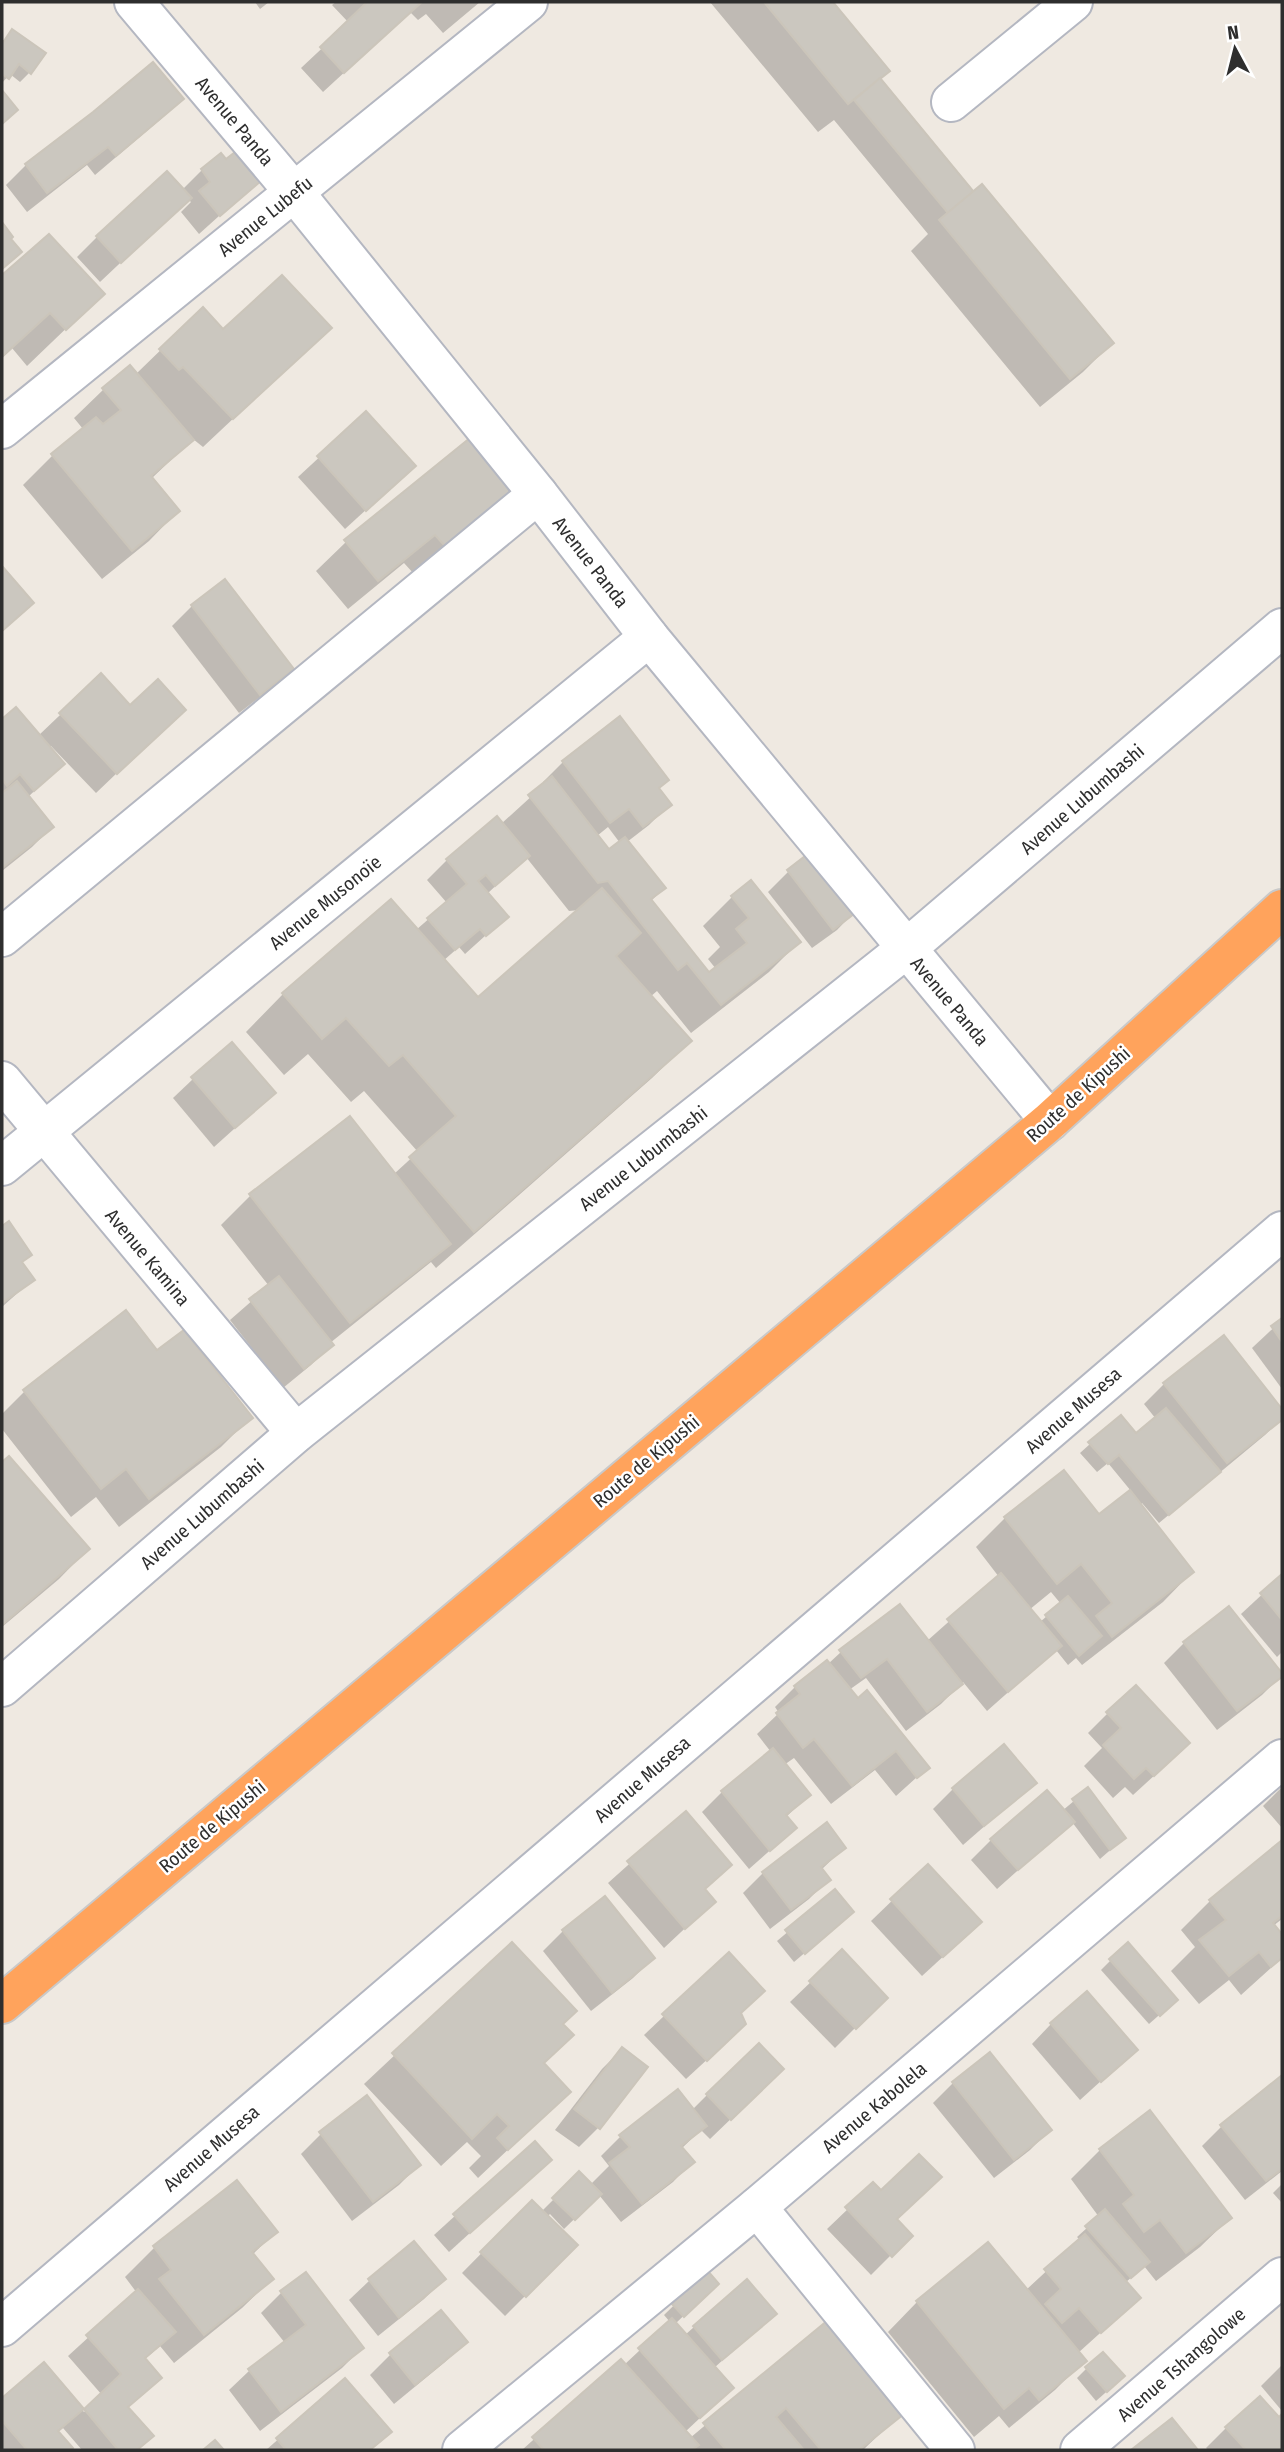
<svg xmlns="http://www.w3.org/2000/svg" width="1284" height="2452" font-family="'Fira Sans Condensed',sans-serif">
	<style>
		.shadow { fill: #0003; fill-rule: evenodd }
		.building { fill: #cbc7bf; stroke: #cbc5ba; stroke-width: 2 }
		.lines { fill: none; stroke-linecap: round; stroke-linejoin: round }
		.minor-casing { stroke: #b4b7c1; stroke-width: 42 }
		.highway-casing { stroke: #c9c9c9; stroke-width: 42 }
		.minor { stroke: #fff; stroke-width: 38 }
		.highway { stroke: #ffa35c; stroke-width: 38 }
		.labels { text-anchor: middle; stroke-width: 5; stroke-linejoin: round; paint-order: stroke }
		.street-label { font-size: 19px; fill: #2e2e2e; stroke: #fff }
	</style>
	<rect width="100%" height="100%" fill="#efe9e1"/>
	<!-- shadow -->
	<g class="shadow">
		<polygon points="255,2 269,2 260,9"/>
		<polygon points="336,2 480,2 443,33 426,14 418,20 410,12 323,92 301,68 349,23 332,5"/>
		<polygon points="710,2 831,2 887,70 878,79 973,194 1112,343 1083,372 1040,407 911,251 928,234 834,120 818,132"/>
		<polygon points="12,31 29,73 20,82 10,74 2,83 2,42"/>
		<polygon points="182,99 162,118 95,175 87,165 27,212 6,185 26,165"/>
		<polygon points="226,162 258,181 199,234 181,212 191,202 188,199 100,282 77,257 97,237 182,190 202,170"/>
		<polygon points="49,237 102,294 27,366 12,348 2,358 2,278"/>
		<polygon points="203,309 223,331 330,328 203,447 193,439 151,479 178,511 149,541 102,579 23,485 52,456 83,429 74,418 104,389 136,374"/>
		<polygon points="366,414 414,466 345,529 298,477"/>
		<polygon points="516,486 414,574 404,563 348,609 316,571 346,542"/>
		<polygon points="2,569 32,603 2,632"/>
		<polygon points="192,606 292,668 272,688 239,713 172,626"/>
		<polygon points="101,676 130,707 163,729 96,793 51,746 49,748 63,764 28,797 52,827 32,847 2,871 2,722 16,709 38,736"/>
		<path d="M563 762 657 789 669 805 649 825 627 842 664 888 651 901 709 974 716 969 708 959 720 947 703 926 732 897 799 942 769 972 691 1033 657 991 650 997 690 1041 652 1078 436 1268 431 1262 330 1343 331 1345 311 1365 283 1388 230 1320 269 1286 221 1225 250 1196 350 1118 394 1174 418 1152 364 1091 351 1102 308 1054 284 1075 246 1032 283 994 390 901 416 930 447 903 427 880 447 860 501 824 545 784 543 782ZM608 827 620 843 609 852 597 836ZM526 857 569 911 580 910 477 999 443 961 459 947 465 954 506 917 487 894Z"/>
		<polygon points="812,853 856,910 837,930 812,948 768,892 788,872"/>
		<polygon points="193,1079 274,1093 214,1147 173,1098"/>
		<polygon points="8,1223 29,1255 21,1263 32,1280 2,1307 2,1228"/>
		<polygon points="126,1313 157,1353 250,1418 221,1447 119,1527 96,1497 71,1517 2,1429 2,1414 24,1392"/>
		<polygon points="1282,1320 1282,1389 1252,1348"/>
		<path d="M1223 1337 1282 1412V1418L1265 1435 1159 1523 1142 1503 1140 1506 1192 1572 1163 1602 1082 1665 1076 1658 1068 1665 1056 1650 987 1711 963 1682 941 1704 906 1731 866 1678 849 1690 927 1768 896 1796 875 1770 831 1804 794 1758 784 1765 809 1795 786 1817 795 1828 749 1869 702 1812 722 1792 771 1752 757 1734 779 1713 775 1707 795 1687 828 1664 841 1652 927 1641 999 1577 976 1547 1005 1518 1099 1516 1131 1491 1108 1463 1097 1472 1080 1453 1090 1444 1136 1435 1156 1419 1144 1404 1164 1384ZM1051 1592 1061 1604 1040 1622 1029 1610Z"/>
		<polygon points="9,1458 88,1549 59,1579 2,1627 2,1465"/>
		<polygon points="1282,1576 1282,1652 1277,1657 1241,1614"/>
		<polygon points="1184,1643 1282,1675 1262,1695 1217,1730 1164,1663"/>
		<polygon points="1108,1713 1168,1763 1133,1795 1125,1787 1113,1798 1084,1766 1102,1748 1088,1733"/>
		<polygon points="1034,1783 963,1845 933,1809 953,1789"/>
		<polygon points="1282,1787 1282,1828 1263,1806"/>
		<polygon points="1087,1790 1124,1838 1100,1859 1072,1822 997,1889 971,1860 991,1840 1062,1811"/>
		<polygon points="685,1814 730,1865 703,1891 713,1902 664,1948 608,1883"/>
		<polygon points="826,1824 844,1848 821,1870 829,1879 809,1899 770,1929 743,1893 763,1873"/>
		<polygon points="1282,1842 1282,1919 1273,1926 1282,1937 1282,1958 1241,1995 1229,1980 1199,2004 1171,1971 1195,1947 1181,1930 1210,1901"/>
		<polygon points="928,1866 959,1942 922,1976 871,1921"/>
		<polygon points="835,1892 842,1921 794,1962 777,1941"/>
		<polygon points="605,1898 653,1958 633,1978 591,2011 543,1951 563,1931"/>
		<polygon points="512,1945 561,2024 543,2064 569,2092 478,2178 469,2168 481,2156 467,2142 441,2166 364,2084"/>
		<polygon points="842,1952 885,1998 835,2048 790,2002"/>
		<polygon points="1111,1960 1166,2009 1149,2024 1101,1970"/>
		<polygon points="740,2014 724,2044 686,2079 644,2035 664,2016"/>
		<polygon points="1051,2024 1135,2050 1080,2100 1032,2044"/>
		<polygon points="622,2049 599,2127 579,2147 555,2130 602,2069"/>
		<polygon points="1282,2077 1282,2171 1245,2200 1202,2146 1222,2126"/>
		<polygon points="953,2083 1050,2130 1030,2150 994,2178 933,2103"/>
		<polygon points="762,2089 710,2139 701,2130 681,2149 692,2162 673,2182 621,2222 599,2195 564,2229 550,2214 547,2217 576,2245 505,2316 462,2273 532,2202 542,2211 579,2174 590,2185 609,2166 601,2156 621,2136 692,2110 707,2095"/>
		<polygon points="321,2134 419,2165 399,2185 352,2221 301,2154"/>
		<polygon points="535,2143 550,2160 449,2252 434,2235"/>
		<polygon points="1100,2150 1230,2218 1200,2247 1156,2281 1144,2266 1125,2283 1139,2298 1078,2353 1084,2361 1055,2390 1009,2428 999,2416 974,2437 888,2332 917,2302 988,2244 1026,2290 1080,2240 1077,2237 1099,2217 1071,2179"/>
		<polygon points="236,2182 276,2232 252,2255 272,2279 242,2308 174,2363 160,2346 144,2360 160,2377 127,2408 152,2435 137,2450 82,2450 63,2428 57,2433 71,2448 69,2450 2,2450 2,2401 43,2365 84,2412 102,2395 68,2356 137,2293 125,2277 154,2248"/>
		<polygon points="1282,2184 1282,2203 1273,2193"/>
		<polygon points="873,2185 880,2192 895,2220 910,2236 871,2275 827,2229"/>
		<polygon points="414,2244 444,2279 424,2299 378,2336 349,2300 369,2281"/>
		<polygon points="707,2273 717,2284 675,2324 685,2335 694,2327 774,2314 714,2368 732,2388 685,2432 690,2438 832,2319 907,2408 863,2450 522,2450 621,2361 624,2365 670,2322 664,2315"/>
		<polygon points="305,2275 362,2348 342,2368 260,2431 229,2390 249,2371 285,2343 261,2313 281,2293"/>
		<polygon points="441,2313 465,2342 445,2362 394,2404 370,2375 390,2355"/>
		<polygon points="1282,2365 1282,2411 1261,2386"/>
		<polygon points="1086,2369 1113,2386 1096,2401 1077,2378"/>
		<polygon points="345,2381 389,2432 371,2450 266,2450"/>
		<polygon points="1282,2416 1282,2450 1208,2450 1206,2448 1226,2428 1279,2420"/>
	</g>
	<!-- building -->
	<g class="building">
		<polygon points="367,2 422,2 344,73 320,47"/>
		<polygon points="764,2 833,2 890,71 848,104"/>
		<polygon points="12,29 46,53 31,74 19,64 9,79 2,74 2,44"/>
		<polygon points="153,62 184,99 116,156 108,147 47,193 25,164 93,112"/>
		<polygon points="880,78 974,192 948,213 854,100"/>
		<polygon points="2,90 18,110 2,124"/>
		<polygon points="235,152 261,181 220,216 199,191 210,182 201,169 221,153 226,159"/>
		<polygon points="167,171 192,198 121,263 96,236"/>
		<polygon points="982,184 1114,343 1070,379 939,220"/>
		<polygon points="2,222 13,237 11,239 22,252 2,269"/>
		<polygon points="49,234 105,294 66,330 50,313 2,357 2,275"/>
		<polygon points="282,275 332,328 233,419 183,367 179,370 159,349 203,307 223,329"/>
		<polygon points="130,365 194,440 151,476 180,511 132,551 51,454 96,417 103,424 121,410 102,388"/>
		<polygon points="366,411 416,466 366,511 317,456"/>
		<polygon points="475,434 518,486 445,546 435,535 378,581 344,540"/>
		<polygon points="2,566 34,603 2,631"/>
		<polygon points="225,579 294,669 260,695 191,605"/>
		<polygon points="101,673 130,705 158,679 186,710 117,774 59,713"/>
		<polygon points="16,707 65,764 34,791 20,774 7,786 2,779 2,719"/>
		<polygon points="620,716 669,780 659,788 672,805 643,827 629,809 610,823 562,761"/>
		<polygon points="552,776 609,849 625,837 666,888 651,899 709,972 747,943 736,929 749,918 731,896 751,880 801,942 721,1005 687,963 678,970 608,881 598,883 528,795"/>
		<polygon points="17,781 54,827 2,868 2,793"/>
		<polygon points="497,816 530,856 495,886 486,875 478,881 509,917 486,936 480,929 455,950 427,918 467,884 446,859"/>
		<polygon points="813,850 859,910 833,930 787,870"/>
		<polygon points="602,888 641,933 616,956 692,1041 474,1232 409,1157 456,1116 403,1055 389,1066 346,1018 322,1039 282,993 391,899 478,997"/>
		<polygon points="232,1042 276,1093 235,1128 191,1077"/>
		<polygon points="350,1116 451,1244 350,1323 249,1194"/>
		<polygon points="9,1221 32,1255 22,1262 35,1280 2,1303 2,1226"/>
		<polygon points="279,1276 334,1345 304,1369 249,1299"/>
		<polygon points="126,1310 157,1350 184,1330 253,1418 149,1499 126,1469 101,1489 23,1390"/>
		<polygon points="1282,1318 1282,1342 1271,1326"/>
		<polygon points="1224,1335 1282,1409 1282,1420 1227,1463 1163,1383"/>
		<polygon points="1166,1408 1221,1472 1169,1515 1119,1455 1108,1464 1088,1442 1121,1415 1136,1433"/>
		<polygon points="9,1456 90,1549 2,1625 2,1462"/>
		<polygon points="1064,1470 1099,1514 1130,1490 1194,1572 1112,1637 1096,1616 1112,1603 1081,1564 1057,1584 1004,1517"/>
		<polygon points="1001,1573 1062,1646 1008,1692 947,1619"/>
		<polygon points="1282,1574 1282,1620 1260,1593"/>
		<polygon points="1068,1596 1102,1636 1079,1656 1045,1615"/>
		<polygon points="900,1604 963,1684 927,1712 887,1659 861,1678 839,1650"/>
		<polygon points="1229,1606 1282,1673 1282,1677 1237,1711 1183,1642"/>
		<polygon points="827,1660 858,1698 867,1690 930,1768 917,1778 896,1751 852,1786 814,1739 803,1748 776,1713 800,1694 794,1686"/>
		<polygon points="1136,1685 1190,1743 1154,1776 1146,1768 1134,1779 1103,1745 1121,1728 1106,1712"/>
		<polygon points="1004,1744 1037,1783 984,1826 952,1788"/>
		<polygon points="773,1748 811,1795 786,1815 797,1828 770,1851 721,1791"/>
		<polygon points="1088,1787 1126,1838 1110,1850 1072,1799"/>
		<polygon points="1047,1790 1075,1822 1018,1870 990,1839"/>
		<polygon points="686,1811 732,1865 705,1889 716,1902 685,1929 627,1861"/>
		<polygon points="827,1822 846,1848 821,1867 831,1880 791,1910 762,1872"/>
		<polygon points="1282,1840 1282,1916 1273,1923 1282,1934 1282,1958 1271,1967 1259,1952 1229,1976 1199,1940 1226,1920 1209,1900"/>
		<polygon points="928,1864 982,1922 943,1957 890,1899"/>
		<polygon points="835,1889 854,1912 805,1954 785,1930"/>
		<polygon points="605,1896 655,1958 612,1993 562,1930"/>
		<polygon points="512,1942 577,2011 563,2024 574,2035 544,2063 571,2092 508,2150 497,2138 509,2126 497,2114 472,2139 392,2053"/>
		<polygon points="1128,1942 1178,2000 1160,2016 1109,1959"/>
		<polygon points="842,1949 888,1998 856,2029 809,1981"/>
		<polygon points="729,1952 765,1991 741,2013 746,2024 707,2061 662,2014"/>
		<polygon points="1087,1991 1138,2050 1101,2082 1050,2023"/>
		<polygon points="759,2043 784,2069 731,2120 706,2094"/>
		<polygon points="622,2047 648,2067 600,2129 574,2109"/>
		<polygon points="990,2052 1052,2130 1014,2160 952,2082"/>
		<polygon points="1282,2075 1282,2169 1266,2181 1220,2125"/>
		<polygon points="678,2089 707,2126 681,2146 695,2162 642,2204 609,2163 630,2147 619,2135"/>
		<polygon points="367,2095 421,2165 373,2202 319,2132"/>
		<polygon points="1150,2110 1232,2218 1186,2253 1160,2220 1144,2232 1123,2204 1134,2195 1099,2149"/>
		<polygon points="535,2141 552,2160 470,2233 453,2214"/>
		<polygon points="919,2154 942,2177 897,2219 913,2236 892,2257 845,2207 873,2182 881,2190"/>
		<polygon points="579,2171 602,2194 575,2220 552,2198"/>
		<polygon points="237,2180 278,2232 252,2252 274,2279 204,2335 159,2279 171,2270 153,2246"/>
		<polygon points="532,2200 578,2245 526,2297 480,2252"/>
		<polygon points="1105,2209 1150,2262 1131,2278 1085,2226"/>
		<polygon points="1085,2234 1141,2298 1101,2333 1079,2308 1062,2323 1045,2304 1061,2289 1044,2269"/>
		<polygon points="414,2241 446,2279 399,2318 368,2279"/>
		<polygon points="988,2242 1087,2361 1039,2400 1029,2388 1004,2409 916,2301"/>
		<polygon points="707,2270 719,2284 684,2317 672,2304"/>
		<polygon points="306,2272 364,2348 281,2412 248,2369 306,2325 280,2291"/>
		<polygon points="747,2279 777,2314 722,2360 693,2326"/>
		<polygon points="138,2289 176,2332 145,2358 162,2378 128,2407 154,2436 137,2450 118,2450 84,2409 121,2374 86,2335"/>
		<polygon points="441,2310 468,2342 415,2385 389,2353"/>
		<polygon points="833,2316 910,2409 859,2450 821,2450 786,2408 776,2417 804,2450 726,2450 703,2423"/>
		<polygon points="672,2318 734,2388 700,2418 638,2348"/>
		<polygon points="1103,2352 1125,2376 1107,2392 1085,2367"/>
		<polygon points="621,2359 699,2445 692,2450 544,2450 532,2437"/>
		<polygon points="44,2362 84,2409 58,2431 73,2448 71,2450 27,2450 2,2421 2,2398"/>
		<polygon points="345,2378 392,2432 370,2450 286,2450 276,2438"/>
		<polygon points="1260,2396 1279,2417 1282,2414 1282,2450 1246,2450 1225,2427"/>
		<polygon points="1172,2418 1198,2450 1131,2450"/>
		<polygon points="215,2440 224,2450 203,2450"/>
	</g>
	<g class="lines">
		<!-- minor casing -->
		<g class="minor-casing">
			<g id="minor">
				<polyline points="134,2 294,192 538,494 649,637 1050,1121"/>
				<polyline points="951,102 1073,2"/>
				<polyline points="2,429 528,2"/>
				<polyline points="2,937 538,494"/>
				<polyline points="2,1081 296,1433"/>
				<polyline points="2,1166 649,637"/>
				<polyline points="2,1687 296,1433 907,948 1282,628"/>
				<polyline points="757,2207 955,2450"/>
				<polyline points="2,2327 1282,1231"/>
				<polyline points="462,2450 757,2207 1282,1759"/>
				<polyline points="1080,2450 1282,2277"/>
			</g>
		</g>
		<!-- highway casing -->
		<g class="highway-casing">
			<polyline id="highway" points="2,2004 1050,1121 1282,909"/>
		</g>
		<!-- minor -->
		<use href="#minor" class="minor"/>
		<!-- highway -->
		<use href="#highway" class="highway"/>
	</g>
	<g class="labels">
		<!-- street labels -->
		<g class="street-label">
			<text transform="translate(235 121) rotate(50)" y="7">Avenue Panda</text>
			<text transform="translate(265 216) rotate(-39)" y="7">Avenue Lubefu</text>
			<text transform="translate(591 562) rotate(52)" y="7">Avenue Panda</text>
			<text transform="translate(1082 799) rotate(-41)" y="7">Avenue Lubumbashi</text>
			<text transform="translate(325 902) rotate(-39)" y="7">Avenue Musonoïe</text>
			<text transform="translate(950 1001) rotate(50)" y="7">Avenue Panda</text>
			<text transform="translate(1078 1094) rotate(-42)" y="7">Route de Kipushi</text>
			<text transform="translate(643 1158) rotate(-38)" y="7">Avenue Lubumbashi</text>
			<text transform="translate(148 1257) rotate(50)" y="7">Avenue Kamina</text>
			<text transform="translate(1073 1410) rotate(-41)" y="7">Avenue Musesa</text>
			<text transform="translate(646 1461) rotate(-40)" y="7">Route de Kipushi</text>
			<text transform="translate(202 1514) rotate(-41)" y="7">Avenue Lubumbashi</text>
			<text transform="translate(642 1779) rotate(-41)" y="7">Avenue Musesa</text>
			<text transform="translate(212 1826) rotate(-40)" y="7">Route de Kipushi</text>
			<text transform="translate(874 2107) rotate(-40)" y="7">Avenue Kabolela</text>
			<text transform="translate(211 2148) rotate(-41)" y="7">Avenue Musesa</text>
			<text transform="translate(1181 2364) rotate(-41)" y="7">Avenue Tshangolowe</text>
		</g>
	</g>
	<!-- border -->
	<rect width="1284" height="2452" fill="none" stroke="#2e2e2e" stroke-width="7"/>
	<!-- north arrow -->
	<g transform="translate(1235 49) rotate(353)" stroke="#ffffff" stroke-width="5" paint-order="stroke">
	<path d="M0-5L12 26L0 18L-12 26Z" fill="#2e2e2e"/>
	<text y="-10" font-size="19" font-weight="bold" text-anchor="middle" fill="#2e2e2e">N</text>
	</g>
</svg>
